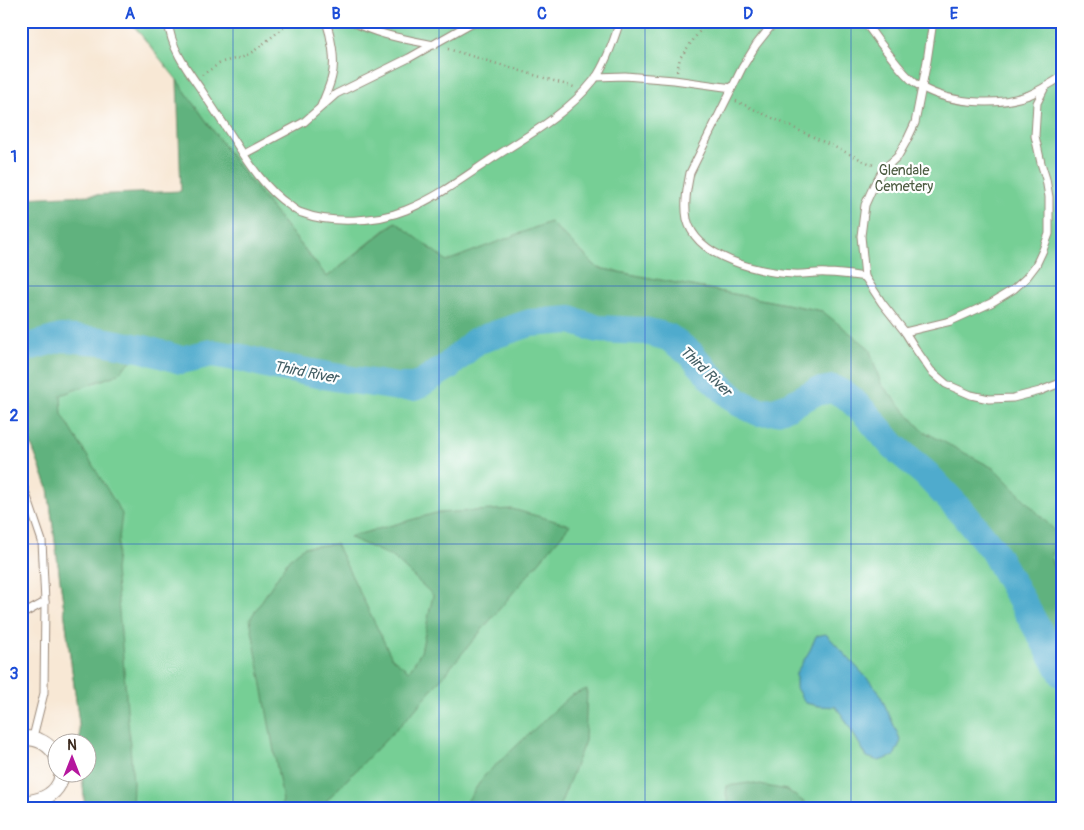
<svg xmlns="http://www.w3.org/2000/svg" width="1084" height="830" font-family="Pangolin,sans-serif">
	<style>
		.green { fill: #76cf95; stroke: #587c5a }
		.forest { fill: #60b27e; stroke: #4e6e4e }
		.water { fill: #4fabcd; stroke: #456a76 }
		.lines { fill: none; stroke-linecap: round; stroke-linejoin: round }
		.river { stroke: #4fabcd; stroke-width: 28 }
		.lane-casing { stroke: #9a897a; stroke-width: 9 }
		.street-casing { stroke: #9a897a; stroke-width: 16 }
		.path { stroke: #9a897a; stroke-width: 2.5; stroke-dasharray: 1 4; stroke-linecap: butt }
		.lane { stroke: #fff; stroke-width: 7 }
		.street { stroke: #fff; stroke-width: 14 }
		.grid { fill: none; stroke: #1d4ed8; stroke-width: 1; stroke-opacity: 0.55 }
		.labels { text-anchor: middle; stroke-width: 4.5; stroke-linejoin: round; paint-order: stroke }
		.park-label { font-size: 14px; fill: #4d5c42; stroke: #fff }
		.water-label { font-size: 15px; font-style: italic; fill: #435e64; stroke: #fff }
		.neatline { fill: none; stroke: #1d4ed8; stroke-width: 2 }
		.grid-label { font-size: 16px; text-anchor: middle; font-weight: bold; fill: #1d4ed8 }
	</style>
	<rect width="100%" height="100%" fill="#fff"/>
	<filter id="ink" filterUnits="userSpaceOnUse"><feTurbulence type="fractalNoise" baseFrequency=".02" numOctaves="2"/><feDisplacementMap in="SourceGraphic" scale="10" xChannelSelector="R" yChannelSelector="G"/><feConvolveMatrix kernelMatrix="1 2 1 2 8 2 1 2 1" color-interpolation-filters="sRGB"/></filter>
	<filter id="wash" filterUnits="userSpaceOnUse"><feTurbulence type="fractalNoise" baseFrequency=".0096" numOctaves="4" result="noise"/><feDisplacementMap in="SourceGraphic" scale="20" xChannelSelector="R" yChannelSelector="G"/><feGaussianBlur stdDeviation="1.12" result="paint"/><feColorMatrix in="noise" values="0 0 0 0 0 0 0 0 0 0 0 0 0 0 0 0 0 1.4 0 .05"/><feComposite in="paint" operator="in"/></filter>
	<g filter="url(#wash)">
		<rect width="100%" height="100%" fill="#f8e8d5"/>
		<!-- green -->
		<g class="green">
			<polygon points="130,21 1063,21 1063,659 1039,611 822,311 598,268 550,222 447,262 395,222 327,277 244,174 177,80"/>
			<polygon points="571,320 598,329 645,331 668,337 690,353 716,382 789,406 815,392 833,389 847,396 866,414 893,446 926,474 964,514 993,550 1063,674 1063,750 1055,752 1063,809 85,809 82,773 88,772 88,742 80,742 79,723 48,488 21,418 21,349 144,349 181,360 211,353 242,358 274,366 340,378 398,387 415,387 447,367 476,341 530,323"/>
		</g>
		<!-- forest -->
		<g class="forest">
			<polygon points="177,80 244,174 327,277 396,222 447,261 550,222 598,268 822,311 869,348 881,384 923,431 995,469 1057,533 1051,560 1063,594 1063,674 993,550 964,514 926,474 893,446 866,414 847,396 833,389 815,392 789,406 774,411 759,412 738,402 716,382 690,353 668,337 645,331 598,329 571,320 530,323 476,341 447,367 415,387 398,387 340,378 274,366 242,358 211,353 181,360 144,349 116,375 61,395 62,414 122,514 115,570 121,633 133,783 132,809 85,809 82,773 88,772 88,742 80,742 79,723 48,488 21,418 21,198 181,191"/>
			<polygon points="512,509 570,525 413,712 328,799 322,809 279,809 283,801 250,619 289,559 304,547 336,544 392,658 409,671 421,652 433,595 394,558 349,537 436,513"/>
			<polygon points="587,689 585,741 560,805 552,809 462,809 484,776 570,696"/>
			<polygon points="749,783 787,790 814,809 736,809 729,805 726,794 727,786"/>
		</g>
		<!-- water -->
		<polygon class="water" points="826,634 878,690 901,741 894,756 879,761 867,757 844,718 836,707 819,706 805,703 796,688 796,673 810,650 816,636"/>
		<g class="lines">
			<!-- river -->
			<polyline class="river" points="21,349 61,338 102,341 144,349 181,360 211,353 242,358 274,366 340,378 398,387 415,387 447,367 476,341 530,323 571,320 598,329 645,331 668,337 690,353 716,382 738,402 759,412 774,411 789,406 815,392 833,389 847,396 866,414 893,446 926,474 964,514 993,550 1063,674"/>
		</g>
	</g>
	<g filter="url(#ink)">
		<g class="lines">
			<!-- lane casing -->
			<g class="lane-casing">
				<g id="lane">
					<path d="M168 21C171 48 185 67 200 88 207 99 214 109 221 120 241 149 259 185 289 205 293 208 297 212 302 213 330 224 377 222 406 210 436 198 463 178 490 160 527 136 566 115 594 80 606 64 614 40 620 21"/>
					<path d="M351 21C377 35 405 39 434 45"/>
					<path d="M775 21 756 45 742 68 690 173C687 188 684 204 687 219 696 258 759 272 793 274 804 275 815 272 827 273 840 273 852 275 865 277"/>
					<path d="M864 21C873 34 882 46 892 58 899 67 906 76 915 83 945 104 996 107 1029 95 1041 90 1052 83 1063 76"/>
					<polyline points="933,21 927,61 915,123 907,140 898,156 883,170 874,185 865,205 861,236 865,277 882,303 905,332 915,348 931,371 946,384 971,395 989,399 1013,398 1040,391 1063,382"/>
					<polyline points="596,77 625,76 674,80 732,88"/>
					<path d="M321 106C325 96 330 86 332 76 336 60 331 36 326 21"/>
					<polyline points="244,154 304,122 336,94 409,58 475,21"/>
					<polyline points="905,332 951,321 991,303 1014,289 1026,278 1036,265 1043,250 1049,234 1049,197 1046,179 1041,163 1035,136 1037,103 1045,87"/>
					<polyline points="21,479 42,541 45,602 44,693 33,737"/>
					<polyline points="21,615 45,602"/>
				</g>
			</g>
			<!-- street casing -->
			<g class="street-casing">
				<g id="street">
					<path d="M21 738C38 737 49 743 58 758"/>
					<path d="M21 803C36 802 52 798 59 784 61 781 61 776 62 772"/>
				</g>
			</g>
			<!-- path -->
			<g class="path">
				<polyline points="448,49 574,87"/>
				<polyline points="677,71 680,58 707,21"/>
				<polyline points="202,75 222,62 243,57 254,51 292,21"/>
				<polyline points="736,101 873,165"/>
			</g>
			<!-- lane -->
			<use href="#lane" class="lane"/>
			<!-- street -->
			<use href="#street" class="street"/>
		</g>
	</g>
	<!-- grid -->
	<path class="grid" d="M233 21V809M439 21V809M645 21V809M851 21V809M21 286H1063M21 544H1063"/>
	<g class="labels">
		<!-- park labels -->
		<g class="park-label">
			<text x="904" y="175">Glendale<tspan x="904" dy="16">Cemetery</tspan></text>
		</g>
		<!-- water labels -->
		<g class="water-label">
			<text transform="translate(706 371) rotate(44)" y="5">Third River</text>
			<text transform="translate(306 372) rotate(11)" y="5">Third River</text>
		</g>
	</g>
	<!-- margin -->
	<rect width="1084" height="830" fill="none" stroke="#fff" stroke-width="55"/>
	<!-- north arrow -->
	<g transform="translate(72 758)"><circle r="24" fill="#ffffff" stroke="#b1aaa5"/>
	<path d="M0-4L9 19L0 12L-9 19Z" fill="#b5179e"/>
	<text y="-8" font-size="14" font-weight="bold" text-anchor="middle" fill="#3b2a1e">N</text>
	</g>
	<rect x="28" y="28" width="1028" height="774" class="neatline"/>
	<g class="grid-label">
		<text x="130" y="19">A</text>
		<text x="336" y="19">B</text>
		<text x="542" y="19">C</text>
		<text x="748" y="19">D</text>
		<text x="954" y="19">E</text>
		<text x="14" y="162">1</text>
		<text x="14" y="421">2</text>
		<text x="14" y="679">3</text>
	</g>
</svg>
